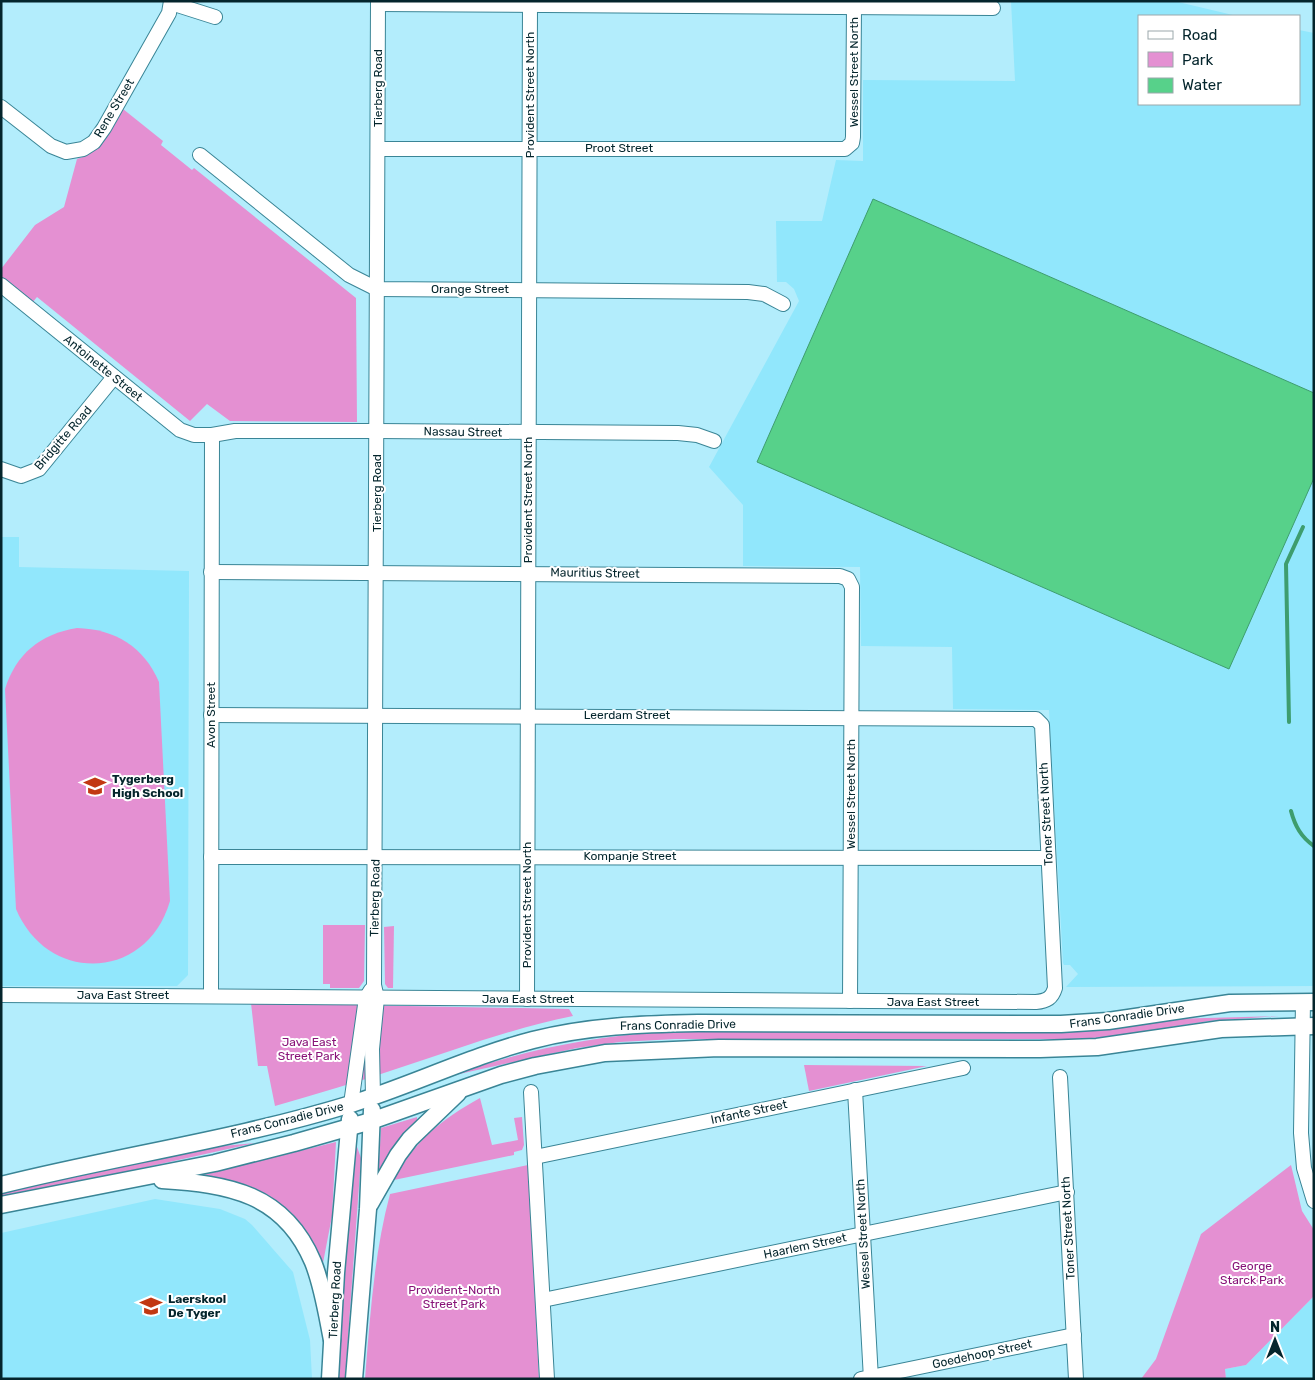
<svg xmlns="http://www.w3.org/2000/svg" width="1315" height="1380" font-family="Rubik,sans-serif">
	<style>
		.built { fill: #91e7fc }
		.green { fill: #e490d2 }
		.water { fill: #57d18a; stroke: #3e9d6e }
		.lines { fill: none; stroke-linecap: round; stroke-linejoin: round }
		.stream { stroke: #3e9d6e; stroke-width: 4 }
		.minor-casing { stroke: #3a8596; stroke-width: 16 }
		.major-casing { stroke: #3a8596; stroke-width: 19 }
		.minor { stroke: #fff; stroke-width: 14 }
		.major { stroke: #fff; stroke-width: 16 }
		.labels { text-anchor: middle; stroke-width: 4; stroke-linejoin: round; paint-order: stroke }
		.street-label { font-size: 12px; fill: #04252c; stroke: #fff }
		.poi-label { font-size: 12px; font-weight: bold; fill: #04252c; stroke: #fff; text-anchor: start }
		.park-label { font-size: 12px; fill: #881378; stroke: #fff }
	</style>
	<rect width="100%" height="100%" fill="#b3edfc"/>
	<!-- built -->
	<g class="built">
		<polygon points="1011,1 1174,1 1237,16 1139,16 1139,104 1299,104 1299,30 1314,33 1314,986 1066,987 1078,974 1070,965 1064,965 1063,963 1049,710 953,709 952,647 861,646 860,567 743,566 743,505 709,467 799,301 794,289 786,282 777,282 776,221 822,221 836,160 863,161 863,80 1015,81"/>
		<polygon points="1,537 19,537 19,567 189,571 188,975 177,986 1,986"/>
		<polygon points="155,1199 220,1209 245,1219 252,1225 293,1272 310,1340 312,1379 1,1379 1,1233"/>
		<polygon points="1314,1296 1314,1379 1226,1379 1225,1369 1246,1365"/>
	</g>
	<!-- green -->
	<g class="green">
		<path d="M123 109 163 141 161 145 192 170 194 168 356 298 357 422 230 421 207 404 190 421 37 297 32 303 1 277V269L35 225 64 207 77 159C102 152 111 130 123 109Z"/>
		<path d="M77 628C115 629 144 647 159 682L170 901C147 981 48 985 16 909L5 689C16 654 40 634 77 628Z"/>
		<polygon points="323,925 365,925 364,981 359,988 330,988 330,984 323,984"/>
		<polygon points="394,926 393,988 388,988 385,984 384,927"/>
		<path d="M251 1003 569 1009 573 1016C513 1028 457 1049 399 1068 358 1082 316 1094 275 1106L267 1066H258Z"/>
		<path d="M1279 1016 1209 1021 1107 1037 1076 1039H675L620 1042 577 1048 450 1076C520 1051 588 1037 662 1032H1057L1123 1027 1168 1019Z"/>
		<polygon points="804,1065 927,1066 809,1091"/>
		<path d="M480 1098 492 1145 518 1140 514 1118 522 1117 524 1145 522 1150 514 1152V1155L394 1180C414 1141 442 1119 480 1098Z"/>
		<polygon points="417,1117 417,1120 378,1179 381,1128"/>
		<polygon points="336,1142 332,1216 323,1263 288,1212 271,1197 245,1185 203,1175"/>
		<polygon points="255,1143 52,1188 1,1196 1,1192 212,1147"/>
		<polygon points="356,1144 361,1158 345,1379 337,1379 354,1147"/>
		<path d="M528 1165 539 1379H365C370 1317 374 1254 390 1194Z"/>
		<polygon points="1291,1165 1302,1211 1314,1230 1314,1296 1246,1365 1225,1369 1226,1379 1141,1379 1156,1359 1201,1234"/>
	</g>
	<!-- water -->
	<polygon class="water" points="873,199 1314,393 1314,478 1229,669 757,462"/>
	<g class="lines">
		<!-- stream -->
		<g class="stream">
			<polyline points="1289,722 1286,564 1303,527"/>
			<path d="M1291 811C1295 826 1301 837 1314 846"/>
		</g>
		<!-- minor casing -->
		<g class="minor-casing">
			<g id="minor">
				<polyline points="171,3 215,17"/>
				<polyline points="378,4 993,8"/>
				<polyline points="1,107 51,146 66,152 83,149 94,142 104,128 169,13 171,1"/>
				<polyline points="378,149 845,149 852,143 853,137 854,7"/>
				<polyline points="200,155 349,275 377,289 748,292 764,294 783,304"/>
				<polyline points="1,285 180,430 194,435 212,435 235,431 377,431 678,433 697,435 714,441"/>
				<polyline points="1,469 21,476 39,469 114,377"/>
				<polyline points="211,572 840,576 848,579 852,587 850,1001"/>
				<polyline points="211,857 1048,858"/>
				<path d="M1 995 1036 1002C1047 1001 1052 998 1055 988L1042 725 1036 719 211 715"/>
				<polyline points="211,995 212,435"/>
				<polyline points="527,999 530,1"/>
				<polyline points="1303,1002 1301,1133 1304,1168 1314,1201"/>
				<polyline points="1060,1077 1076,1379"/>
				<polyline points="855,1090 871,1379"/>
				<polyline points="531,1092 547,1379"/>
				<polyline points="373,1096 372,1049 377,998 374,985 378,1"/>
				<polyline points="351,1104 366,998 371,990"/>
				<polyline points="535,1157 963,1068"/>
				<polyline points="543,1300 1067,1192"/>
				<polyline points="861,1379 1074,1335"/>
			</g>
		</g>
		<!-- major casing -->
		<g class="major-casing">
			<g id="major">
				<path d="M162 1180C228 1184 284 1193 313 1262 323 1287 327 1315 332 1340"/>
				<path d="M1 1185C117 1156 237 1139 351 1104 412 1085 471 1056 533 1040 587 1026 643 1024 698 1023L1061 1024 1108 1021 1230 1003 1314 1002"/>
				<polyline points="370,1204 398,1155 410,1139 458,1093"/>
				<polyline points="1,1205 215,1163 294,1143 371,1121 501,1075 535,1066 605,1053 719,1048 1040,1049 1097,1047 1221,1029 1314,1026"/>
				<polyline points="330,1379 336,1273 350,1119"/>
				<polyline points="354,1379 368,1209 372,1110"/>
			</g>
		</g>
		<!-- minor -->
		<use href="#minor" class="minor"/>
		<!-- major -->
		<use href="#major" class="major"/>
	</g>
	<!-- icons -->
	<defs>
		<g id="school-bare" transform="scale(1.725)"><path d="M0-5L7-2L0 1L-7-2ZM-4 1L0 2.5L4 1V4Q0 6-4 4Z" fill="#c23812" stroke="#fff" stroke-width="2.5" paint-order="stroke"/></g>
	</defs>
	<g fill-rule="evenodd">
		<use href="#school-bare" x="95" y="786"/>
		<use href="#school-bare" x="151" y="1306"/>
	</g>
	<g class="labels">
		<!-- street labels -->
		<g class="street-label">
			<text transform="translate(854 72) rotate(-90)" y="4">Wessel Street North</text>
			<text transform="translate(378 88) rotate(-90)" y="4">Tierberg Road</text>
			<text transform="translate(530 95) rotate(-90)" y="4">Provident Street North</text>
			<text transform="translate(114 108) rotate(-59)" y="4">Rene Street</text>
			<text x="619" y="152">Proot Street</text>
			<text x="470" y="293">Orange Street</text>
			<text transform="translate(103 368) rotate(39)" y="4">Antoinette Street</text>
			<text transform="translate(463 432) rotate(1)" y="4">Nassau Street</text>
			<text transform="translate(63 438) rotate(-49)" y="4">Bridgitte Road</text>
			<text transform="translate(377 493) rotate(-90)" y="4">Tierberg Road</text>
			<text transform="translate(528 500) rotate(-90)" y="4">Provident Street North</text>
			<text transform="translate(595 573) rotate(1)" y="4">Mauritius Street</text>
			<text transform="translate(211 715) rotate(-90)" y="4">Avon Street</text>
			<text x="627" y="719">Leerdam Street</text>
			<text transform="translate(851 794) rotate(-90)" y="4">Wessel Street North</text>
			<text transform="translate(1046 814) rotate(-93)" y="4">Toner Street North</text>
			<text x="630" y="860">Kompanje Street</text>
			<text transform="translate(375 898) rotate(-89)" y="4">Tierberg Road</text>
			<text transform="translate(527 905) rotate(-90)" y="4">Provident Street North</text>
			<text x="123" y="999">Java East Street</text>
			<text x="528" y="1003">Java East Street</text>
			<text x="933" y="1006">Java East Street</text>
			<text transform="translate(1127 1016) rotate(-8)" y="4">Frans Conradie Drive</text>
			<text transform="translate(678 1025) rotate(-1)" y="4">Frans Conradie Drive</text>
			<text transform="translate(749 1112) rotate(-12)" y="4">Infante Street</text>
			<text transform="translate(287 1120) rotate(-14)" y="4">Frans Conradie Drive</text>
			<text transform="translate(1068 1228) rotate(-93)" y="4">Toner Street North</text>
			<text transform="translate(863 1234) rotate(-93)" y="4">Wessel Street North</text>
			<text transform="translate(805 1246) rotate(-12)" y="4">Haarlem Street</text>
			<text transform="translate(335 1300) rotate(-87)" y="4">Tierberg Road</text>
			<text transform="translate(982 1354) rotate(-12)" y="4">Goedehoop Street</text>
		</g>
		<!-- poi labels -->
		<g class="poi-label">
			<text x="112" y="783">Tygerberg<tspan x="112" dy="14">High School</tspan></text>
			<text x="168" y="1303">Laerskool<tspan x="168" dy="14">De Tyger</tspan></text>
		</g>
		<!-- park labels -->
		<g class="park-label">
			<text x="309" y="1046">Java East<tspan x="309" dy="14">Street Park</tspan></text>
			<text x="1252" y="1270">George<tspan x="1252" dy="14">Starck Park</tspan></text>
			<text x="454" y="1294">Provident-North<tspan x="454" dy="14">Street Park</tspan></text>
		</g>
	</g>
	<!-- border -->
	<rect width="1315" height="1380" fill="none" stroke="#04252c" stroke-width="5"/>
	<!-- legend -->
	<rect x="1138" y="15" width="162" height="90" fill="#ffffff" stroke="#9ba8ab"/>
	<rect x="1148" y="31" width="25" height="8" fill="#ffffff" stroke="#9ba8ab"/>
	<text x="1182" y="40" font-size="15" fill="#04252c">Road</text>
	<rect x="1148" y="52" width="25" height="15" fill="#e490d2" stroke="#9ba8ab"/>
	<text x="1182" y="65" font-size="15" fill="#04252c">Park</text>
	<rect x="1148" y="78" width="25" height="15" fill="#57d18a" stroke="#9ba8ab"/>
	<text x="1182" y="90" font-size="15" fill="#04252c">Water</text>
	<!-- north arrow -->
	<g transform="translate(1275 1340)" stroke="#ffffff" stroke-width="4" paint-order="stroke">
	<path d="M0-4L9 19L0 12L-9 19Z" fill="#04252c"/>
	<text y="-8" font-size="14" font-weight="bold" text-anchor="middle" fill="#04252c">N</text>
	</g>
</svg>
